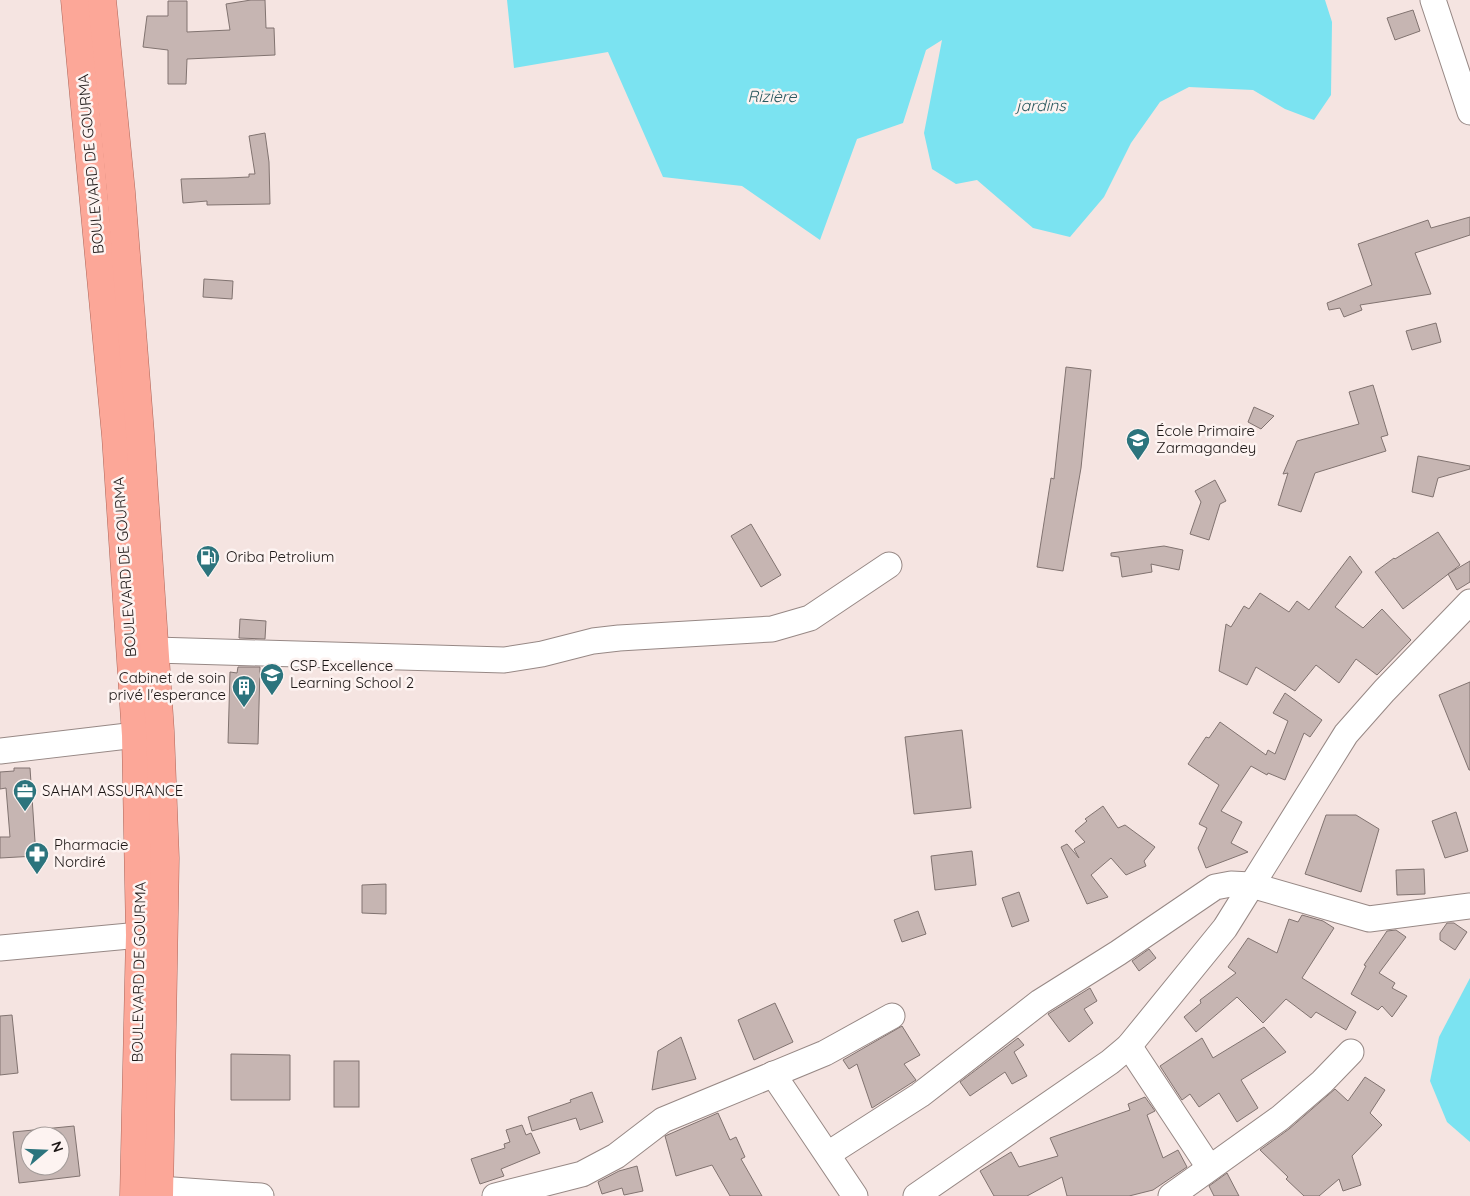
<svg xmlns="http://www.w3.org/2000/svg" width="1470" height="1196" font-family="Quicksand,sans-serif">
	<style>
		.water { fill: #7be3f1 }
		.building { fill: #c6b5b2; stroke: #817370; fill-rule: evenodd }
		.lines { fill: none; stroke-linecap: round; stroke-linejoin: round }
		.minor-casing { stroke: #978885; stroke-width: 27 }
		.trunk-casing { stroke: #ad665a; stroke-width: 29 }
		.minor { stroke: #fff; stroke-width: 25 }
		.trunk { stroke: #fca798; stroke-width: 28 }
		.labels { text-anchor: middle; stroke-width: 5; stroke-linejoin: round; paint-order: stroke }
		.street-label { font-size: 15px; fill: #1d1716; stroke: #fdf3f1 }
		.poi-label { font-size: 15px; fill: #1d1716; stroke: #fdf3f1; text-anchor: start }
		.water-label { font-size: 16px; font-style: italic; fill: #29585e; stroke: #fdf3f1 }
	</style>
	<rect width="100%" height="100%" fill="#f5e4e1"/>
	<!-- water -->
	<g class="water">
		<polygon points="507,0 1325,0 1332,22 1331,95 1314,120 1285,109 1253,90 1189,87 1160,102 1131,143 1104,197 1070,237 1033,228 977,180 956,184 932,169 924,133 942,40 926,50 903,123 857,139 820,240 742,186 663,177 608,52 514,68"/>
		<polygon points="1470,978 1470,1142 1447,1122 1430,1081 1439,1037"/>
	</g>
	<!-- building -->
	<g class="building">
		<polygon points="251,0 265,0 266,28 274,28 275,55 187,59 186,84 168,84 168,50 143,47 147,16 168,16 168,1 187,1 187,32 230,30 226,4"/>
		<polygon points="1413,10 1420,31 1395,40 1387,18"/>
		<polygon points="265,133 269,162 270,204 207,205 207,201 183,203 181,179 227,178 249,177 249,174 255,174 249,136"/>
		<polygon points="1470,217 1470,235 1415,253 1431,294 1360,305 1362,310 1344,317 1340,308 1329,310 1327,303 1372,285 1358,244 1428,220 1431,228"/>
		<polygon points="204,279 233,281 232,299 203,297"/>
		<polygon points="1436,323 1441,342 1412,350 1406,331"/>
		<polygon points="1066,367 1091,370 1081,468 1063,571 1037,567 1051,478 1054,479"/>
		<polygon points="1373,385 1388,435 1381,437 1386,451 1315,473 1301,512 1278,505 1288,473 1283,474 1297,441 1359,424 1349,392"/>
		<polygon points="1254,407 1274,416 1261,429 1248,422"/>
		<polygon points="1418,456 1470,466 1470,469 1438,478 1433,497 1412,492"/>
		<polygon points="1215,480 1226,501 1220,504 1209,540 1190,534 1201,502 1195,491"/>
		<polygon points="751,524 781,575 761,587 731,536"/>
		<polygon points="1438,532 1460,565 1403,609 1375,572 1394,558 1395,559"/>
		<polygon points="1164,546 1183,550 1179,570 1151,564 1152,572 1122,577 1119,557 1111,556 1111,553"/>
		<polygon points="1350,556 1362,572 1335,607 1363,628 1382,609 1411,640 1377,675 1356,659 1339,683 1316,665 1295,691 1256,667 1247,685 1219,671 1226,624 1231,627 1244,606 1249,609 1260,593 1289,612 1297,601 1309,610"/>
		<polygon points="1470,561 1470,582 1457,590 1448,574"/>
		<polygon points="240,619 266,621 265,639 239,638"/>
		<polygon points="238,667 260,667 258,744 228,743 230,672 237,673"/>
		<polygon points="1470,682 1470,770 1469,770 1439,695"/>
		<polygon points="1285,693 1322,720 1310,737 1304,733 1285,780 1268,773 1267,775 1251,766 1221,811 1242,822 1231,843 1248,852 1206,868 1198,848 1207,828 1199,824 1219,785 1188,764 1206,737 1209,738 1220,722 1266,755 1268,750 1275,754 1288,721 1273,713"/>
		<polygon points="962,730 971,808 914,814 905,737"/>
		<polygon points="14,768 30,768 36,856 0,858 0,837 10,837 6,788 0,789 0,772 14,771"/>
		<polygon points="1103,806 1118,828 1125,825 1155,847 1144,861 1146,866 1126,875 1111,858 1091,875 1108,897 1087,904 1061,847 1067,844 1079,858 1074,849 1085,842 1075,831 1087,821 1085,819"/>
		<polygon points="1456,812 1468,851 1445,858 1432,821"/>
		<polygon points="1326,815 1356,815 1379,829 1361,892 1305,874"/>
		<polygon points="972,851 976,885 935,890 931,856"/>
		<polygon points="1424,869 1425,894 1397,895 1396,870"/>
		<polygon points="386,884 386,914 362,913 362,885"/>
		<polygon points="1019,892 1029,921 1012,927 1002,898"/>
		<polygon points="918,911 926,934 902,942 894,920"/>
		<polygon points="1302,915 1323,921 1334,928 1302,978 1356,1012 1346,1030 1316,1012 1311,1018 1286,999 1263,1023 1237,997 1196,1032 1184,1017 1201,1003 1200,1000 1236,973 1228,967 1248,938 1277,953 1289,919 1298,922"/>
		<polygon points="1447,923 1454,923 1467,932 1455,950 1440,940 1440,933"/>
		<polygon points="1396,930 1406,937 1379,973 1395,983 1392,988 1407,996 1392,1017 1382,1006 1378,1010 1351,994 1366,966 1364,965 1387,931"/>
		<polygon points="1149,949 1156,958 1139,971 1132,961"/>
		<polygon points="1090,988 1097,1001 1084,1009 1093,1023 1069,1042 1048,1014"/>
		<polygon points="775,1003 793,1042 754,1060 738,1020"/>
		<polygon points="12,1015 18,1073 0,1075 0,1016"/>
		<polygon points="902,1026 920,1055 904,1064 916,1080 872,1108 857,1064 849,1069 843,1060"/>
		<polygon points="1264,1027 1286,1052 1241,1080 1258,1108 1237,1122 1219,1093 1199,1107 1190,1094 1182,1100 1160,1066 1202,1038 1213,1058"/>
		<polygon points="681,1037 696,1079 652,1090 658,1051"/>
		<polygon points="1018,1038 1024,1045 1014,1052 1027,1076 1012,1084 1005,1072 970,1096 960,1082"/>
		<polygon points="231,1054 290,1055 290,1100 231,1100"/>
		<rect x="334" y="1061" width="25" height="46"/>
		<polygon points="1365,1077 1385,1090 1370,1113 1382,1125 1352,1156 1361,1185 1343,1191 1339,1179 1319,1196 1304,1196 1286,1179 1288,1177 1260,1150 1289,1129 1335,1089 1348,1101"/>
		<polygon points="592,1092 603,1122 580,1130 576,1118 532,1131 528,1117 571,1102 570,1100"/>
		<polygon points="1145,1097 1155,1111 1147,1115 1163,1158 1178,1150 1187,1167 1153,1190 1129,1196 1067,1196 1062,1177 1027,1196 994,1196 980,1171 1011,1152 1019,1167 1058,1156 1050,1138 1130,1110 1128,1104"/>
		<polygon points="718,1113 730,1140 736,1137 745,1157 741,1159 762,1196 730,1196 712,1165 676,1176 665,1136"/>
		<polygon points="522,1125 526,1135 531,1133 540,1153 501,1169 504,1176 480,1184 471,1159 505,1148 504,1144 510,1142 506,1130"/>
		<path d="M74 1126 80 1176 19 1183 13 1132ZM30 1136H60V1166H30Z"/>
		<polygon points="637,1166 643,1191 624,1195 622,1188 602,1194 598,1182 619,1171"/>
		<polygon points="1227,1173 1239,1196 1214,1196 1209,1186"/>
	</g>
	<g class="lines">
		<!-- minor casing -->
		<g class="minor-casing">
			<g id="minor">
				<polyline points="1433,0 1470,112"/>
				<polyline points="155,650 504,660 542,654 593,641 619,638 772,629 810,618 889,565"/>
				<polyline points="0,751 136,735"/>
				<polyline points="0,948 140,935"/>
				<polyline points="1129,1046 1209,1167"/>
				<polyline points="773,1074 855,1196"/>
				<polyline points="828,1154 920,1095 1040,1002 1118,953 1215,887 1231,884 1251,885 1369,919 1470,906"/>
				<polyline points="159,1189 261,1196"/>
				<polyline points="495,1196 582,1174 616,1156 663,1120 825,1053 892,1016"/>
				<polyline points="916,1196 1110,1062 1129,1046 1225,928 1346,734 1384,691 1470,602"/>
				<polyline points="1171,1196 1280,1118 1322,1082 1351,1052"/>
			</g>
		</g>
		<!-- trunk casing -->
		<g class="trunk-casing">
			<g id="trunk">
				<polyline points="75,0 116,436 136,735 140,935 134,1196"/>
				<polyline points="102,0 121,192 140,433 160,731 165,858 159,1196"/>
			</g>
		</g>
		<!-- minor -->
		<use href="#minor" class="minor"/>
		<!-- trunk -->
		<use href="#trunk" class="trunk"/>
	</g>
	<!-- icons -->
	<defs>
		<g id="school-pin" transform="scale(1.25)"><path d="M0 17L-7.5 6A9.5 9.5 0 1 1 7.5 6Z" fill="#2c747d" stroke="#fdf3f1"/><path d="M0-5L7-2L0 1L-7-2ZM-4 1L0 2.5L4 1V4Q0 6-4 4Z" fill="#fff"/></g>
		<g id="fuel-pin" transform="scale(1.25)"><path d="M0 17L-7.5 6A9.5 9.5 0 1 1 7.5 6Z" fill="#2c747d" stroke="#fdf3f1"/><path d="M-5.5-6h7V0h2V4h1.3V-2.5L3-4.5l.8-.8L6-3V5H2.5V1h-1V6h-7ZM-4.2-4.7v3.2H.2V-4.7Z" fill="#fff"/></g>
		<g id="building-pin" transform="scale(1.25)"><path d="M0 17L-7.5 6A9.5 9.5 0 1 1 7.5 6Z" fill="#2c747d" stroke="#fdf3f1"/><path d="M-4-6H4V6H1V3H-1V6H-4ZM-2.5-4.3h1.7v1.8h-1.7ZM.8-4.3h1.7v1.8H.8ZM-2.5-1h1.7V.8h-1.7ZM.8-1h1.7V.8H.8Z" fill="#fff"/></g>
		<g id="office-pin" transform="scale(1.25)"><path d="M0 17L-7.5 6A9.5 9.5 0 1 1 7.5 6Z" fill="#2c747d" stroke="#fdf3f1"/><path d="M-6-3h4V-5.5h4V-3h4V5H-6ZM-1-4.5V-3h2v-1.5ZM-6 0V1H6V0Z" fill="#fff"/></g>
		<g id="pharmacy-pin" transform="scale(1.25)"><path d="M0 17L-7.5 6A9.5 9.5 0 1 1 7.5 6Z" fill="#2c747d" stroke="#fdf3f1"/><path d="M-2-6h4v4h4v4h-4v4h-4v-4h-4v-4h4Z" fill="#fff"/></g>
	</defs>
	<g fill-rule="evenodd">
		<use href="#school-pin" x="1138" y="440"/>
		<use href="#fuel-pin" x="208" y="557"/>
		<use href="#school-pin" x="272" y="675"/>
		<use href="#building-pin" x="244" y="687"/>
		<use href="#office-pin" x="25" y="791"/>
		<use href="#pharmacy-pin" x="37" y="854"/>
	</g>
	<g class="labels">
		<!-- street labels -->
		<g class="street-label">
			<text transform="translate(91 164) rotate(-95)" y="5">BOULEVARD DE GOURMA</text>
			<text transform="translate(125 567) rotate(-94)" y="5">BOULEVARD DE GOURMA</text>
			<text transform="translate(139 972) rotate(-89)" y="5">BOULEVARD DE GOURMA</text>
		</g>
		<!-- poi labels -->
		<g class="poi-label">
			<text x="1156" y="436">École Primaire<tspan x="1156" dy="17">Zarmagandey</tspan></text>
			<text x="226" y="562">Oriba Petrolium</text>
			<text x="290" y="671">CSP Excellence<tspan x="290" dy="17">Learning School 2</tspan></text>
			<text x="226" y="683" text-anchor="end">Cabinet de soin<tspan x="226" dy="17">privé l'esperance</tspan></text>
			<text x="42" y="796">SAHAM ASSURANCE</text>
			<text x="54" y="850">Pharmacie<tspan x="54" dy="17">Nordiré</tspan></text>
		</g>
		<!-- water labels -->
		<g class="water-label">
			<text x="772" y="102">Rizière</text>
			<text x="1041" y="111">jardins</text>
		</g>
	</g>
	<!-- north arrow -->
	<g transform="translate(45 1151) rotate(71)"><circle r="24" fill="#fdf3f1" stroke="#a39b99"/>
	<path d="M0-4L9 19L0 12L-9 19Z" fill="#2c747d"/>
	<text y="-8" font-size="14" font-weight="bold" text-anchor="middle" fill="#1d1716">N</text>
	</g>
</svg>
